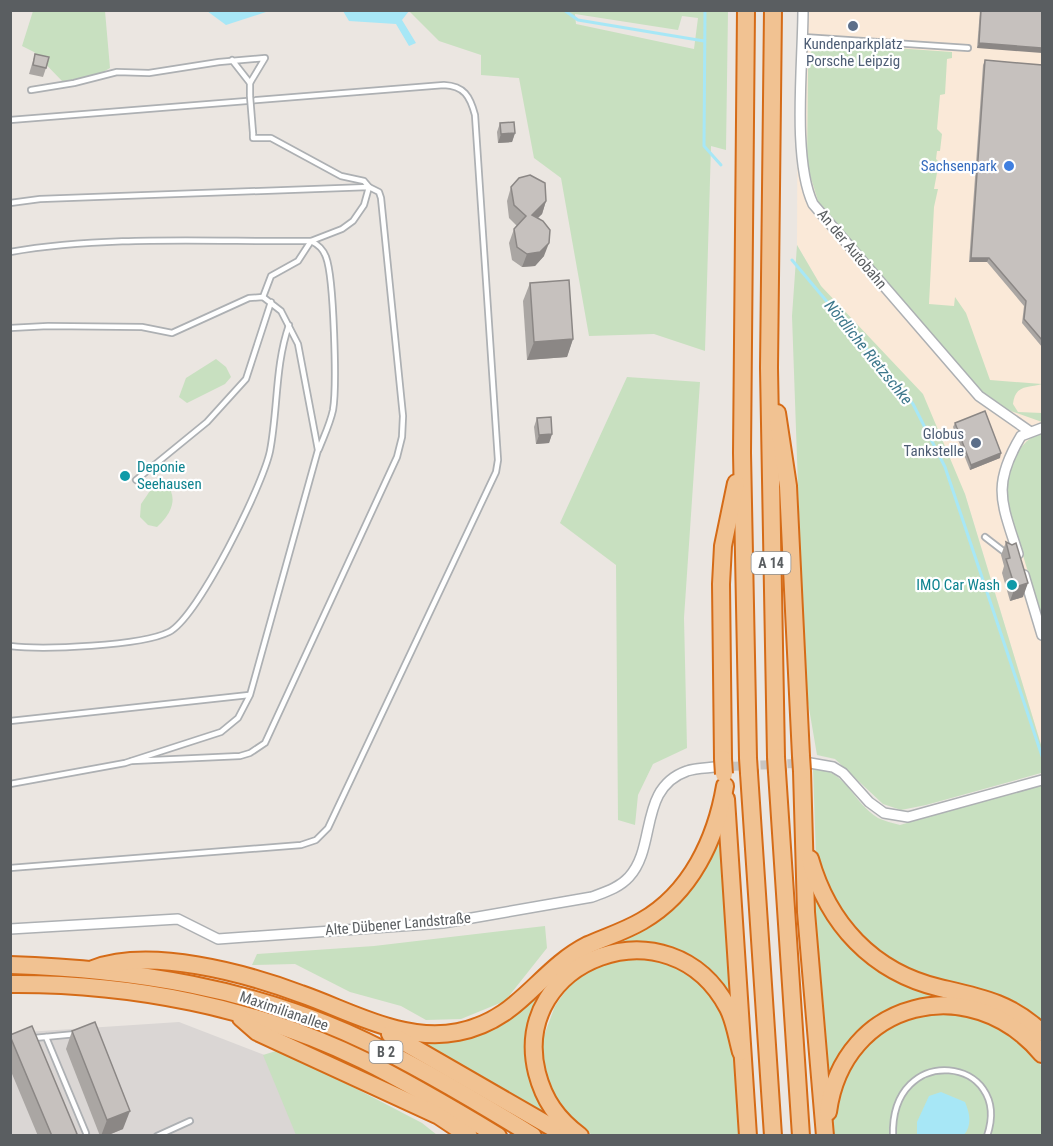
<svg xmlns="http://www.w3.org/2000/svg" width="1053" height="1146" font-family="'Roboto Condensed',sans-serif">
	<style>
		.commercial { fill: #fae9d8 }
		.industrial { fill: #dad6d4 }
		.green { fill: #c8e0c0; fill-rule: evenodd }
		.water { fill: #a7e7f6 }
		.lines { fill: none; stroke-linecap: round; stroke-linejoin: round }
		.stream { stroke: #a7e7f6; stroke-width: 3 }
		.street-tunnel { stroke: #c7c4c1; stroke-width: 9; stroke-dasharray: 9 4.5; stroke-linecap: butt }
		.lane-casing { stroke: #adb0b3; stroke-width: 8 }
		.street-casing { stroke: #adb0b3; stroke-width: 12 }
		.highway-casing { stroke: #d56b17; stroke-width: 20 }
		.lane { stroke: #fff; stroke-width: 4.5 }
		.street { stroke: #fff; stroke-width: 9 }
		.highway { stroke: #f1c292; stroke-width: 16 }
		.lane-bridge-casing { stroke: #adb0b3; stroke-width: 8; stroke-linecap: butt }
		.highway-bridge-casing { stroke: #d56b17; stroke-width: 20; stroke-linecap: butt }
		.lane-bridge { stroke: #fff; stroke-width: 4.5 }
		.highway-bridge { stroke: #f1c292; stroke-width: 16 }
		.wall { fill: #aaa6a3 }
		.shaded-wall { fill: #8b8785 }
		.building { fill: #c6c1be; stroke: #8b8785; stroke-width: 1.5 }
		.service-dot { fill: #5c6f8a; stroke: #fff; stroke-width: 2 }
		.shop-dot { fill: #3f7fe0; stroke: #fff; stroke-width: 2 }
		.culture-dot { fill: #0f9aa8; stroke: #fff; stroke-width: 2 }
		.labels { text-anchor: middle; stroke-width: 4.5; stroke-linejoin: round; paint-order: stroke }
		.shield { fill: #fff; stroke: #8c8e90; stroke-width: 1.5 }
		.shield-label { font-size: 14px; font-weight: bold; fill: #5a5e61 }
		.service-label { font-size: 15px; fill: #4e5e75; stroke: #fff }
		.shop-label { font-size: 15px; fill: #366cbe; stroke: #fff; text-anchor: end }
		.street-label { font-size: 15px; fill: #5a5e61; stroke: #fff }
		.culture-label { font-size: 15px; fill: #0d838f; stroke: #fff; text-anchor: start }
		.water-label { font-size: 16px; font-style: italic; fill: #3e788c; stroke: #fff }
	</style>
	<rect width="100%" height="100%" fill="#ebe6e1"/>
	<!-- commercial -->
	<polygon class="commercial" points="798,11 1042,11 1042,748 965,494 821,286 797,245"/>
	<!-- industrial -->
	<polygon class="industrial" points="179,1022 288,1064 318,1136 11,1136 11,1033"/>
	<!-- green -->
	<g class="green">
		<polygon points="33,11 105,11 110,68 98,75 63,82 34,52 22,46"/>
		<path d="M409 11H728L726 150 711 146 705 351 654 334 589 336 561 178 534 158 519 78 481 75V55L439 41ZM575 14 678 30 682 16 698 18 694 49 576 24Z"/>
		<path d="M824 43 952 52V58L947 59 945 94 940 95 937 129 942 134 940 151H937L936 159 939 162 934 189H938L934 207 929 304 954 306 955 297 966 313 990 380 1042 384C1029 388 1015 384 1013 404L1018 412 1042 413V422L1005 409 981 391 863 257 818 201 807 165 808 63 811 51Z"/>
		<polygon points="797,245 821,286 923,394 965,494 1042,748 1041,773 926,805 901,810 883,804 835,759 817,755 805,685 792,316"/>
		<polygon points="216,359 226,367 231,377 225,384 187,403 179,397 186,378"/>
		<polygon points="627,377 700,382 684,618 687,748 653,764 638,795 635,825 618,820 616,565 560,523"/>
		<path d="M1042 434V618L1007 503C1005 479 1015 438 1042 434Z"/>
		<path d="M166 483C179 499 171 514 157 527L148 525 140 517 141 504 154 485Z"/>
		<path d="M813 768C847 770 852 802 878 818 884 821 893 823 900 825L1042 784V1026L949 984 906 969 856 938 834 907 816 857Z"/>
		<polygon points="722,842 733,990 730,997 705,967 621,945 623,938 715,843"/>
		<path d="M813 900H817C834 926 851 954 879 970 899 981 925 986 946 994L948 999C884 1002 863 1023 831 1075L823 1074Z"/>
		<polygon points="545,926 547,948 505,1001 461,1019 426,1020 401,1006 350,992 295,964 252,965 257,954 374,946"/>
		<polygon points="637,958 670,963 702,982 727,1021 732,1043 740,1135 592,1135 557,1106 545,1077 542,1041 555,1006 571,983 597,965"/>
		<path d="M542 991 544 994C522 1043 523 1060 543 1109L540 1111 422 1042C479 1039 500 1029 542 991Z"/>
		<path d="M930 1012C968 1012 999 1020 1027 1048 1033 1054 1041 1061 1042 1070 1045 1091 1042 1114 1042 1135H833C827 1093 858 1038 898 1021 908 1017 920 1015 930 1012Z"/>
		<polygon points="276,1051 307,1063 422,1123 437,1135 296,1135 263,1055"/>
	</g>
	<!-- water -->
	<g class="water">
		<polygon points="207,11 269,11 226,25"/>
		<polygon points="343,11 409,11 402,20 416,43 409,46 396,24 349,21"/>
		<path d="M941 1092 965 1102C970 1114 972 1125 964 1135H917V1122L929 1096Z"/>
	</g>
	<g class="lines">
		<!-- stream -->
		<g class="stream">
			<polyline points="564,10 578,20 704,41"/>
			<polyline points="705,10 704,146 721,165"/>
			<polyline points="792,260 913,404 945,467 1042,756"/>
		</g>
		<!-- street-tunnel -->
		<polyline class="street-tunnel" points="720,767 805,763"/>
		<!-- lane casing -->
		<g class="lane-casing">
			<g id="lane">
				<polyline points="803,37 968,48"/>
				<polyline points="232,60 250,83"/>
				<polyline points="31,90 74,83 117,72 149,73 219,62 265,58 250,83 250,96"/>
				<path d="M10 120 444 85C464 86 470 96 475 115L498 460 496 472 328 828 316 840 301 845 10 868"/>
				<polyline points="253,133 253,138 271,138 341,176 364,181 369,187 364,205 353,221 342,229 311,241 298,261 271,276 263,297"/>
				<polyline points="10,203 40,199 369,187 379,192 381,198 403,416 402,437 397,457 265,743 250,753 240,756 132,761"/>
				<path d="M10 252C108 235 212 242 311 241 319 245 323 249 326 257 334 278 337 387 333 410 330 424 324 436 319 449"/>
				<polyline points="10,328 48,326 142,327 172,333 249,298 263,297 281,311 298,344 318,450 250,695 238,718 221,732 125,763 10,784"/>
				<polyline points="136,480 207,422 246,379 271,302"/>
				<polyline points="985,537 1007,554"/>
				<path d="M10 646C43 650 141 646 169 632 198 617 263 485 270 451 278 409 275 365 289 325"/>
				<polyline points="10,721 249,695"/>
				<polyline points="46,1037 86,1133"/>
				<polyline points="34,1038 76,1034"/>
				<polyline points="157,1136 190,1121"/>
				<path d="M893 1136C890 1040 1014 1057 987 1136"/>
			</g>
		</g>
		<!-- street casing -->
		<g class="street-casing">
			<g id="street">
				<path d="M803 10C803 63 792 159 813 204L979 396 1029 431"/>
				<path d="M1018 554C1002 503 991 486 1021 436L1042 428"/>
				<polyline points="1024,575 1042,635"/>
				<polyline points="810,763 833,767 843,773 869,802 884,813 908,817 1042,780"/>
				<path d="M10 929 178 919 218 939 443 923 592 897C605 892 619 888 629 877 657 847 638 788 687 771 695 768 706 768 715 767"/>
			</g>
		</g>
		<!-- highway casing -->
		<g class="highway-casing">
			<g id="highway">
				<polyline points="746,10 742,453 748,758"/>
				<polyline points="773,10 769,368 776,757"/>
				<polyline points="777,413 788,486 801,756"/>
				<polyline points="723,759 721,584 723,546 736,483"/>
				<polyline points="802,771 806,912 825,1136"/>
				<polyline points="777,772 801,1136"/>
				<polyline points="749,773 773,1136"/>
				<polyline points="726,799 748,1136"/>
				<path d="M810 859C828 923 872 972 940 988 979 997 1012 1003 1042 1033"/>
				<path d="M10 965C132 969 254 988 365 1041 423 1069 478 1102 533 1136"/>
				<path d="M93 969C150 947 245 973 301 994 350 1011 403 1043 458 1032 520 1020 537 971 588 945 606 937 625 931 642 921 691 893 716 839 725 786"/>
				<path d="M10 984C130 983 255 1007 363 1060 409 1083 453 1109 498 1136"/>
				<polyline points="241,1018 257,1032 439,1116 469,1136"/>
				<polyline points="390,1034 567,1136"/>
				<path d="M828 1112C843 1000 971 969 1042 1054"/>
				<path d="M580 1136C557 1119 544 1100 537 1073 509 960 670 898 728 1008 735 1022 737 1038 741 1052"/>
			</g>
		</g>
		<!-- lane -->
		<use href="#lane" class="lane"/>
		<!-- street -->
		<use href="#street" class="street"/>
		<!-- highway -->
		<use href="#highway" class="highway"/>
		<!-- lane-bridge casing -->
		<g class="lane-bridge-casing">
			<polyline id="lane-bridge" points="250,96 253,133"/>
		</g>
		<!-- highway-bridge casing -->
		<g class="highway-bridge-casing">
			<g id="highway-bridge">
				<polyline points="801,756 802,771"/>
				<polyline points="776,757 777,772"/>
				<polyline points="748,758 749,773"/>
				<polyline points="723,759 724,774"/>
			</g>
		</g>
		<!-- lane-bridge -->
		<use href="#lane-bridge" class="lane-bridge"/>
		<!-- highway-bridge -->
		<use href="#highway-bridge" class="highway-bridge"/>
	</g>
	<!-- wall -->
	<g class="wall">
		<polygon points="980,10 1042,10 977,48"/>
		<polygon points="35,54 46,68 43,77 29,74"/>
		<polygon points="985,60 1042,65 1042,347 1022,323 1024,306 987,262 969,262 983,65"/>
		<polygon points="500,123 515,133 512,142 498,143 497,132"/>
		<polygon points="511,187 546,201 542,214 538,218 544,256 535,266 522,267 512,260 509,243 514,229 517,226 509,218 507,201"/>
		<polygon points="530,283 573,339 567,357 527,360 523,301"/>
		<polygon points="537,418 552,434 549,443 536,444 534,427"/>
		<polygon points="955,423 1000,458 970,470 953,427"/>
		<polygon points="1006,542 1023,597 1010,601 1002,573 1004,566 1001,555"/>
		<polygon points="72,1031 123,1129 106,1136 100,1136 66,1049"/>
		<polygon points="10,1035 77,1136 38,1136 10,1069"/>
	</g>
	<!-- shaded-wall -->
	<g class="shaded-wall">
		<polygon points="979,43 1042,48 1042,53 977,48"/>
		<polygon points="515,133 512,142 498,143 501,134"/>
		<polygon points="546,201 542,214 527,228 532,215"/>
		<polygon points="549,243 544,256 535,266 522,267 527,254"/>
		<polygon points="971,258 989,258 987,262 969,262"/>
		<polygon points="573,339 567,357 527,360 534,342"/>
		<polygon points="552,434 549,443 536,444 539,435"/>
		<polygon points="1001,453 1000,458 970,470 971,465"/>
		<polygon points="1028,583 1023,597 1010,601 1015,587"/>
		<polygon points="130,1111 123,1129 106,1136 101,1136 107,1120"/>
	</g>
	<!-- building -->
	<g class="building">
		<polygon points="981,10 1042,10 1042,48 979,43"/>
		<polygon points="35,54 49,57 46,68 33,65"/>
		<polygon points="985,60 1042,65 1042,340 1024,319 1026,301 989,258 971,258"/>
		<polygon points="514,122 515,133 501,134 500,123"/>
		<polygon points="530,175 545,183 546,201 532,215 543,221 550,230 549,243 540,252 527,254 517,247 514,229 526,216 514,205 511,187 519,178"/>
		<polygon points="569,280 573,339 534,342 530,283"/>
		<polygon points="985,411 1001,453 971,465 955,423"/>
		<polygon points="551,417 552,434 539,435 537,418"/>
		<polygon points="1006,542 1012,545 1016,543 1028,583 1015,587 1006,559 1010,558"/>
		<polygon points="95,1022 130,1111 107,1120 72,1031"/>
		<polygon points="32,1026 77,1134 73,1136 52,1136 10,1036 10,1035"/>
	</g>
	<!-- markers -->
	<g class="service-dot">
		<circle cx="853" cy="26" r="6"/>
		<circle cx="976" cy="443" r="6"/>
	</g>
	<circle class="shop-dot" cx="1009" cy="166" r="6"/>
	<g class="culture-dot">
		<circle cx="125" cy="476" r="6"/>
		<circle cx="1012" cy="585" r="6"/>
	</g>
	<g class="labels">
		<!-- shield labels -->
		<g class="shield">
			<rect x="751.5" y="552" width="39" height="22" rx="4.5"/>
			<rect x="369.5" y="1041" width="33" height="22" rx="4.5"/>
		</g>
		<g class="shield-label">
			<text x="771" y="568">A 14</text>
			<text x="386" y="1057">B 2</text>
		</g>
		<!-- service labels -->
		<g class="service-label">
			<text x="853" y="49">Kundenparkplatz<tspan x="853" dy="17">Porsche Leipzig</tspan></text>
			<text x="964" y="439" text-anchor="end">Globus<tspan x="964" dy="17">Tankstelle</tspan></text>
		</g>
		<!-- shop labels -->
		<g class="shop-label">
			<text x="997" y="171">Sachsenpark</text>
		</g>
		<!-- street labels -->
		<g class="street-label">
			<text transform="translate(852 249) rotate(50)" y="5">An der Autobahn</text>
			<text transform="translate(398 924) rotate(-5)" y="5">Alte Dübener Landstraße</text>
			<text transform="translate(284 1011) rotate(19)" y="5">Maximilianallee</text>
		</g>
		<!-- culture labels -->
		<g class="culture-label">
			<text x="137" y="472">Deponie<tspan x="137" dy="17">Seehausen</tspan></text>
			<text x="1000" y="590" text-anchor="end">IMO Car Wash</text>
		</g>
		<!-- water labels -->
		<g class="water-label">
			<text transform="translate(869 352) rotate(51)" y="6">Nördliche Rietzschke</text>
		</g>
	</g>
	<!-- border -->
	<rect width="1053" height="1146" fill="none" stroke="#5a5e61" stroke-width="24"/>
</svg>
